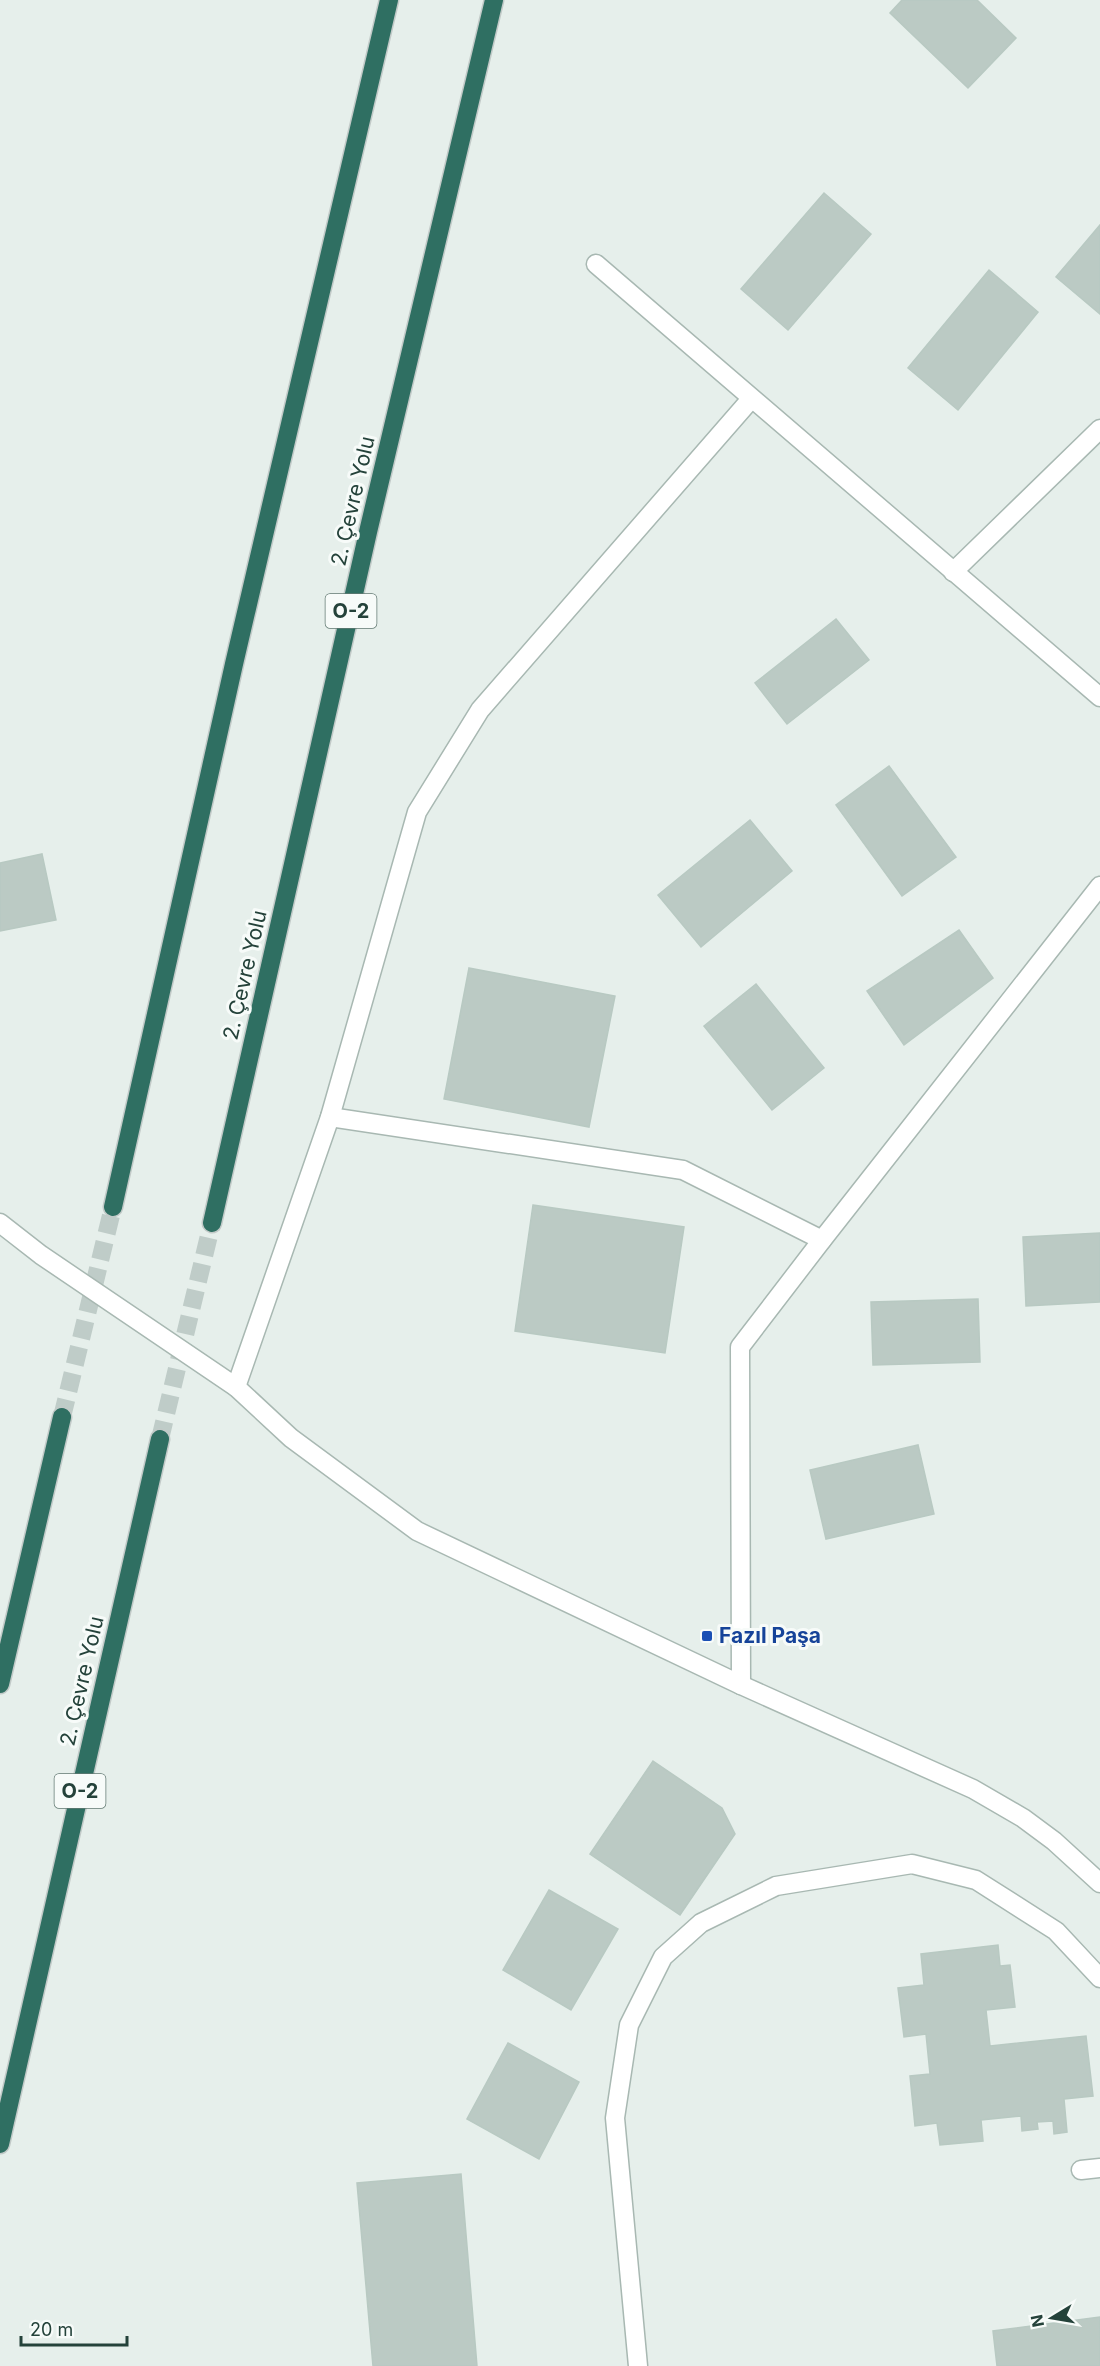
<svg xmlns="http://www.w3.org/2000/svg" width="1100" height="2366" font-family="Inter,sans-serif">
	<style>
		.building { fill: #bbcac4; stroke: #b8c9c2; stroke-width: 1.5 }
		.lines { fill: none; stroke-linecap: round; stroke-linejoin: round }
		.highway-tunnel { stroke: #bfccc8; stroke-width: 18; stroke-dasharray: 18 9; stroke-linecap: butt }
		.minor-casing { stroke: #a8b8b2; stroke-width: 21 }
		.highway-casing { stroke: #c2cac8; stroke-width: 21 }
		.minor { stroke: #fff; stroke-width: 18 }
		.highway { stroke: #2f6f62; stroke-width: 18 }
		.transit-dot { fill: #1a4fb4; stroke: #f7fbf9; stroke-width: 2 }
		.labels { text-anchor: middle; stroke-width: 6; stroke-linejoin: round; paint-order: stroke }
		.shield { fill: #f7fbf9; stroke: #637a73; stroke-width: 1.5 }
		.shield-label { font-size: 20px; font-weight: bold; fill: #24423a }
		.street-label { font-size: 21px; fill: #24423a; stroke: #f7fbf9 }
		.transit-label { font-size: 21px; font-weight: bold; fill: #164399; stroke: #f7fbf9; text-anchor: start }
	</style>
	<rect width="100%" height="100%" fill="#e6efeb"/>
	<!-- building -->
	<g class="building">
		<polygon points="902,0 977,0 1016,38 968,88 890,13"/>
		<polygon points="824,193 871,234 788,330 741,289"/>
		<polygon points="1100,225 1100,314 1056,277"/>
		<polygon points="989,270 1038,312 958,410 908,368"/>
		<polygon points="836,619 869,660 787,724 755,683"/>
		<polygon points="889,766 956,857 902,896 836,805"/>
		<polygon points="750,820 792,871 701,947 658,895"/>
		<polygon points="42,854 56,920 0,931 0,863"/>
		<polygon points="959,930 993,978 904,1045 867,991"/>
		<polygon points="469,968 615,996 589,1127 444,1099"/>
		<polygon points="756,984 824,1068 772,1110 704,1026"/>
		<polygon points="533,1205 684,1227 665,1353 515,1331"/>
		<polygon points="1100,1233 1100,1302 1026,1306 1023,1237"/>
		<polygon points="978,1299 980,1362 873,1365 871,1302"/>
		<polygon points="918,1445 934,1514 826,1539 810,1470"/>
		<polygon points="653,1761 722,1808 735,1834 680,1915 590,1854"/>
		<polygon points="549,1890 618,1929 571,2010 503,1970"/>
		<polygon points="998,1945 1000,1966 1010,1965 1015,2007 986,2010 990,2046 1086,2036 1093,2096 1064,2099 1067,2132 1054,2134 1053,2121 1037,2122 1038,2129 1022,2131 1021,2116 981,2120 983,2141 940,2145 937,2123 915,2126 910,2076 930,2074 926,2034 904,2037 898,1988 924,1985 921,1954"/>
		<polygon points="508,2043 579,2082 539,2159 467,2119"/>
		<polygon points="461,2174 477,2366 373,2366 357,2183"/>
		<polygon points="1100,2317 1100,2366 997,2366 993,2331"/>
	</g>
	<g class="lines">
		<!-- highway-tunnel -->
		<g class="highway-tunnel">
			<polyline points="62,1417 113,1207"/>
			<polyline points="160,1439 212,1223"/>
		</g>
		<!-- minor casing -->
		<g class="minor-casing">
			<g id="minor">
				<polyline points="596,264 1100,697"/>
				<polyline points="953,572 1100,429"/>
				<polyline points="330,1117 683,1170 822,1240"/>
				<polyline points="0,1223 41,1255 236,1387 291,1438 417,1531 741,1685 973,1789 1023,1818 1054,1841 1100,1883"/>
				<polyline points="236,1387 330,1117 417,812 480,710 751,399"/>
				<polyline points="741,1685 740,1347 822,1240 1100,886"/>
				<polyline points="1081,2170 1100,2168"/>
				<polyline points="638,2366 615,2118 629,2025 663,1957 701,1923 776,1886 912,1864 976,1880 1056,1931 1100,1978"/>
			</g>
		</g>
		<!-- highway casing -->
		<g class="highway-casing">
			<g id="highway">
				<polyline points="113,1207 234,664 389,0"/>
				<polyline points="212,1223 368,532 494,0"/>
				<polyline points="0,1684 62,1417"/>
				<polyline points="0,2144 160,1439"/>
			</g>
		</g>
		<!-- minor -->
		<use href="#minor" class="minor"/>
		<!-- highway -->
		<use href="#highway" class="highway"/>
	</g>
	<!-- markers -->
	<rect class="transit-dot" x="701" y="1630" width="12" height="12" rx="3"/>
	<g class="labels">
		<!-- shield labels -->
		<g class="shield">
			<rect x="325.5" y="594" width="51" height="34" rx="4.5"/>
			<rect x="54.5" y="1774" width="51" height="34" rx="4.5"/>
		</g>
		<g class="shield-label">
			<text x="351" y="618">O-2</text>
			<text x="80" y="1798">O-2</text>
		</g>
		<!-- street labels -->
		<g class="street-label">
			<text transform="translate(353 501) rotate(-77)" y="7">2. Çevre Yolu</text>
			<text transform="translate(245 975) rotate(-77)" y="7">2. Çevre Yolu</text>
			<text transform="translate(82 1681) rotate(-77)" y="7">2. Çevre Yolu</text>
		</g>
		<!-- transit labels -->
		<g class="transit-label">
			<text x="719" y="1643">Fazıl Paşa</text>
		</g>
	</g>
	<!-- north arrow -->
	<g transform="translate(1052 2318) rotate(259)" stroke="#f7fbf9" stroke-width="4.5" paint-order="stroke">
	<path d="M0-4.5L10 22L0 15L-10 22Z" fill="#24423a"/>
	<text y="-9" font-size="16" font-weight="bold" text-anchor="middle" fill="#24423a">N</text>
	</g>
	<!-- scale -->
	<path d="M21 2336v9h106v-9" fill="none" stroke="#24423a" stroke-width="3"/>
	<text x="30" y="2336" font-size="18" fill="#24423a" stroke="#f7fbf9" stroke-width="4.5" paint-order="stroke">20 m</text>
</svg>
